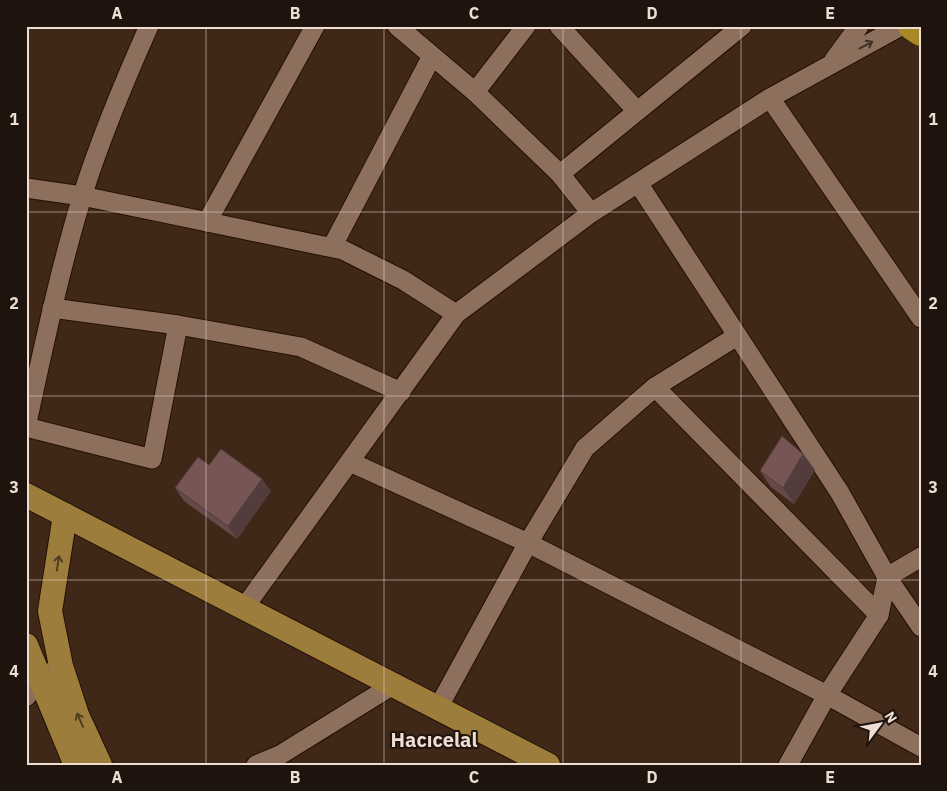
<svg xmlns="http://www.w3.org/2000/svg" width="947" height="791" font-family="'IBM Plex Sans',sans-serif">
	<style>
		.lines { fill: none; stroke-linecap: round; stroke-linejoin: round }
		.minor-casing { stroke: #261002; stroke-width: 21 }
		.major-casing { stroke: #261002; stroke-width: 26 }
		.highway-casing { stroke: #261002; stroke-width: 29 }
		.minor { stroke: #8c6f5d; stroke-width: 19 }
		.major { stroke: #9d7d3c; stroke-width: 24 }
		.highway { stroke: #a88726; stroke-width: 28 }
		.wall { fill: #664949 }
		.shaded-wall { fill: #533c3c }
		.building { fill: #755; stroke: #533c3c }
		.oneway { stroke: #402f25 }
		.oneway2 { stroke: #513e20 }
		.grid { fill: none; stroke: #eeddd3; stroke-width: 1; stroke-opacity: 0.55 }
		.labels { text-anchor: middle; stroke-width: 4; stroke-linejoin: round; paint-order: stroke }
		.district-label { font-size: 20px; font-weight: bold; fill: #eeddd3; stroke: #1f140d }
		.neatline { fill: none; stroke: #eeddd3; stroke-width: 2 }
		.grid-label { font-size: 16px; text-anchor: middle; font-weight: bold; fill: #eeddd3 }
	</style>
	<rect width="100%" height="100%" fill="#402818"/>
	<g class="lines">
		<!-- minor casing -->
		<g class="minor-casing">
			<g id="minor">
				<polyline points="397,26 475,92 560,174 591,213"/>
				<polyline points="559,26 637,111"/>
				<polyline points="834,60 859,26"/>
				<polyline points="475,92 526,26"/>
				<polyline points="770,98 921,318"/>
				<polyline points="560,174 742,26"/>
				<polyline points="638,183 840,493 887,577 879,615 827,695 788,765"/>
				<polyline points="26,188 82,196 343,250 403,280 456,314"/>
				<polyline points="207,222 315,26"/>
				<polyline points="332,247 432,56"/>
				<polyline points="52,308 178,325 301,347 401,392"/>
				<polyline points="655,387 879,615"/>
				<path d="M26 427C43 350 59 272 82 197 100 139 124 82 149 26"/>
				<polyline points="26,427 152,459 178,325"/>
				<polyline points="350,462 528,543 827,695 921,747"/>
				<polyline points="921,557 887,577 921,627"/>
				<polyline points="244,608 456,314 591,213 770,98 901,26"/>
				<polyline points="26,697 40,679 61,666"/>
				<polyline points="438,708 528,543 585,448 655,387 737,336"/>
				<polyline points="256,765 280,755 393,685"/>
			</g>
		</g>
		<!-- major casing -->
		<g class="major-casing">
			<g id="major">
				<polyline points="26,495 548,765"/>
				<polyline points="65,515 50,611 61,666 77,715 100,765"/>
				<polyline points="26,645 76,765"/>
			</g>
		</g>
		<!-- highway casing -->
		<g class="highway-casing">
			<polyline id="highway" points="912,26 921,32"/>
		</g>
		<!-- minor -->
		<use href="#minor" class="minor"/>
		<!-- major -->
		<use href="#major" class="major"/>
		<!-- highway -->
		<use href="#highway" class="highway"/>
	</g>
	<!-- wall -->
	<g class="wall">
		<polygon points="803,454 815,470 794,504 771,487 760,471"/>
		<polygon points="209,465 271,491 237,539 184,501 175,488"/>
	</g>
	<!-- shaded-wall -->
	<g class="shaded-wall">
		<polygon points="803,454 815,470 794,504 783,488"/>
		<polygon points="262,479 271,491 237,539 228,526"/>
	</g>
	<!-- building -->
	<g class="building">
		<polygon points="782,436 803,454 783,488 760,471"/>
		<polygon points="221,449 262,479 228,526 175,488 198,457 209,465"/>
	</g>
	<!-- one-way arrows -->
	<defs><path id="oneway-shaft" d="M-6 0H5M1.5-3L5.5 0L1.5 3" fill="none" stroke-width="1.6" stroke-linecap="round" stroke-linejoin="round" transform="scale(1.25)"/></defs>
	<use class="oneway" href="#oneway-shaft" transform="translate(866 45) rotate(-28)"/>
	<g class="oneway2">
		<use href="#oneway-shaft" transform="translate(58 563) rotate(-81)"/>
		<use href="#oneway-shaft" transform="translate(80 720) rotate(-114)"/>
	</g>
	<!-- grid -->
	<path class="grid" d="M206 26V765M384 26V765M563 26V765M741 26V765M26 212H921M26 396H921M26 580H921"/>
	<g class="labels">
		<!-- district labels -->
		<g class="district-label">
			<text x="434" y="747">Hacıcelal</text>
		</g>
	</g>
	<!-- border -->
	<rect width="947" height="791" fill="none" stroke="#1f140d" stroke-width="55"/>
	<!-- north arrow -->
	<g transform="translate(880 724) rotate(58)" stroke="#1f140d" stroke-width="4" paint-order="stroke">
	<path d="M0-4L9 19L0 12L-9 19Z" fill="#eeddd3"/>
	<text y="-8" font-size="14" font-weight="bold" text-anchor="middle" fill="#eeddd3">N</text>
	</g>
	<rect x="28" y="28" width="892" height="736" class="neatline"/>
	<g class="grid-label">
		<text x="117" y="19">A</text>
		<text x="295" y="19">B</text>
		<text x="474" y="19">C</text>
		<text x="652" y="19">D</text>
		<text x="830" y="19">E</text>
		<text x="14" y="125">1</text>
		<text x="933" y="125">1</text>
		<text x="14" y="309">2</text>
		<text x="933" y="309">2</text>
		<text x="14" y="493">3</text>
		<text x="933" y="493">3</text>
		<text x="14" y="677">4</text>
		<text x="933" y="677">4</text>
		<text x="117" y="783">A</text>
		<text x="295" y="783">B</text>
		<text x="474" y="783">C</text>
		<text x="652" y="783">D</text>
		<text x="830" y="783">E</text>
	</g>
</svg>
